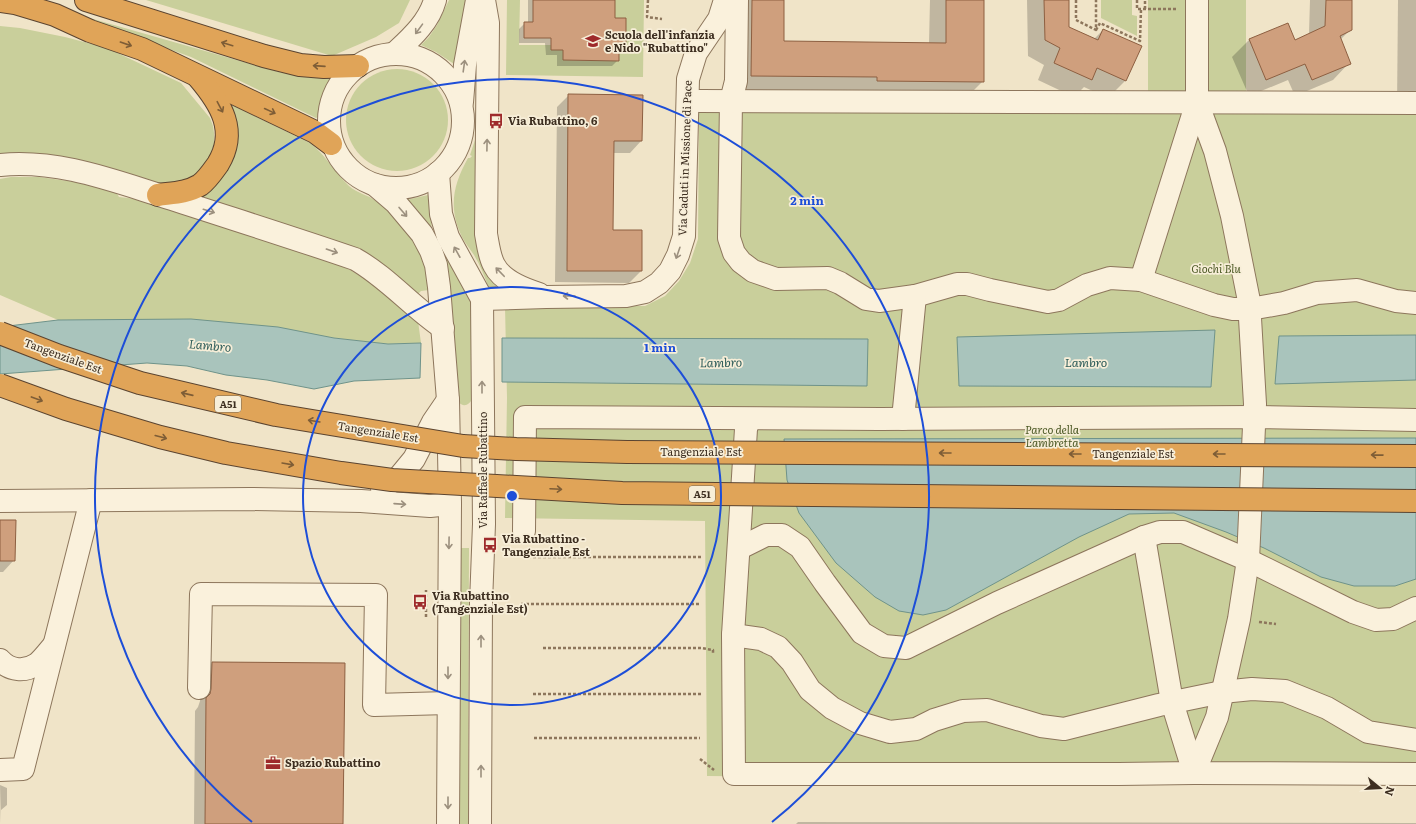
<svg xmlns="http://www.w3.org/2000/svg" width="1416" height="824" font-family="Literata,serif">
	<style>
		.green { fill: #c9cf9b }
		.water { fill: #a9c4bc; stroke: #6f938a }
		.shadow { fill: #0003 }
		.building { fill: #cf9f7d; stroke: #8d5f41 }
		.lines { fill: none; stroke-linecap: round; stroke-linejoin: round }
		.minor-casing { stroke: #8d765c; stroke-width: 24 }
		.highway-casing { stroke: #5b4430; stroke-width: 24 }
		.path { stroke: #8d765c; stroke-width: 2.5; stroke-dasharray: 3 2; stroke-linecap: butt }
		.minor { stroke: #faf1dc; stroke-width: 22 }
		.highway { stroke: #e0a458; stroke-width: 22 }
		.highway-bridge-casing { stroke: #5b4430; stroke-width: 24; stroke-linecap: butt }
		.highway-bridge { stroke: #e0a458; stroke-width: 22 }
		.oneway { stroke: #9c907e }
		.oneway2 { stroke: #7e5d36 }
		.ring { fill: none; stroke: #1d4ed8; stroke-width: 2 }
		.labels { text-anchor: middle; stroke-width: 3.5; stroke-linejoin: round; paint-order: stroke }
		.shield { fill: #f7eed8; stroke: #756857; stroke-width: 1 }
		.shield-label { font-size: 10px; font-weight: bold; fill: #3d2e20 }
		.poi-label { font-size: 11px; font-weight: bold; fill: #3d2e20; stroke: #f7eed8; text-anchor: start }
		.street-label { font-size: 11px; fill: #3d2e20; stroke: #f7eed8 }
		.park-label { font-size: 11px; font-style: italic; fill: #4d5a26; stroke: #f7eed8 }
		.water-label { font-size: 12px; font-style: italic; fill: #2f5d5a; stroke: #f7eed8 }
		.centre { fill: #1d4ed8; stroke: #f7eed8; stroke-width: 2 }
		.ring-label { font-size: 12px; text-anchor: middle; font-weight: bold; fill: #1d4ed8; stroke: #f7eed8; stroke-width: 3.5; stroke-linejoin: round; paint-order: stroke }
	</style>
	<rect width="100%" height="100%" fill="#f0e4c8"/>
	<!-- green -->
	<g class="green">
		<polygon points="146,0 410,0 399,23 376,37 332,56"/>
		<polygon points="449,0 470,0 454,64 436,52 421,45 429,37 437,25"/>
		<polygon points="507,0 520,0 519,45 551,45 551,50 563,50 563,60 619,61 619,48 626,48 626,18 615,18 615,0 644,0 643,77 506,75"/>
		<polygon points="1101,0 1132,0 1132,15 1137,16 1137,36 1101,18"/>
		<polygon points="1148,0 1246,0 1246,95 1416,98 1416,781 707,776 705,521 505,518 507,398 505,306 645,306 665,296 679,281 690,263 698,239 699,108 1148,95"/>
		<polygon points="86,17 279,72 291,74 329,76 330,79 321,98 318,117 316,118 312,116 191,57 86,19"/>
		<polygon points="0,26 20,28 65,37 107,48 181,83 210,118 213,126 214,133 214,144 210,156 199,172 185,182 168,184 155,182 85,162 0,159"/>
		<circle cx="397" cy="120" r="51"/>
		<path d="M226 102 310 143C325 154 335 173 349 186 357 193 368 195 376 201 398 217 417 240 426 266 428 273 428 282 429 290L421 291 413 299 395 282 188 199 206 189Z"/>
		<path d="M476 137 500 282 496 287 507 295 489 289C485 277 480 265 474 255 470 249 465 243 462 237 448 208 453 185 468 158H470L472 156 470 155Z"/>
		<polygon points="11,177 39,177 97,185 116,192 119,197 137,199 343,266 364,278 418,321 421,343 388,344 334,338 107,320 58,320 0,295 0,179"/>
		<path d="M428 195H430C430 202 433 224 431 228L406 200Z"/>
		<path d="M449 259 465 288 472 305V399C469 406 463 407 458 402L444 263Z"/>
		<polygon points="460,548 469,548 468,824 459,824"/>
	</g>
	<!-- water -->
	<g class="water">
		<polygon points="191,319 278,327 334,338 388,344 421,343 420,378 354,381 314,389 267,380 226,375 187,366 147,363 0,374 0,327 58,320"/>
		<polygon points="1215,330 1211,387 959,386 957,337"/>
		<polygon points="1416,335 1416,380 1275,384 1279,336"/>
		<polygon points="502,338 868,339 867,386 502,382"/>
		<polygon points="1416,438 1416,579 1395,586 1354,586 1321,577 1264,548 1226,532 1174,513 1129,514 1079,537 946,610 923,615 899,611 875,597 836,563 799,513 787,480 784,439"/>
	</g>
	<!-- shadow -->
	<g class="shadow">
		<polygon points="528,0 614,0 614,19 625,48 618,54 618,60 612,66 557,66 557,55 546,55 545,43 519,43 519,29 525,23 528,23"/>
		<polygon points="736,0 783,0 783,42 929,44 930,0 983,0 983,81 966,98 735,92"/>
		<polygon points="1027,0 1068,0 1068,27 1094,39 1103,30 1141,46 1125,81 1108,98 1084,87 1074,97 1038,80 1044,65 1028,56"/>
		<polygon points="1310,0 1351,0 1351,29 1340,40 1349,63 1333,80 1295,96 1288,80 1249,96 1232,57 1249,40 1287,24 1294,41 1309,34"/>
		<polygon points="1398,0 1416,0 1416,108 1397,107"/>
		<polygon points="569,95 642,96 641,141 630,153 613,153 612,231 641,271 629,283 555,282 557,107"/>
		<polygon points="0,521 14,560 3,572 0,572"/>
		<polygon points="212,663 342,824 194,824 195,711 198,707 200,701 201,675"/>
		<polygon points="0,785 7,788 7,805 1,810 1,824"/>
		<polygon points="798,822 1416,823 1416,824 796,824"/>
	</g>
	<!-- building -->
	<g class="building">
		<polygon points="533,0 615,0 615,18 626,18 626,48 619,48 619,61 563,60 563,50 551,50 551,38 524,38 524,22 533,22"/>
		<polygon points="752,0 784,0 784,41 946,43 946,0 984,0 984,82 877,81 877,77 751,76"/>
		<polygon points="1044,0 1069,0 1069,27 1098,40 1103,29 1142,46 1126,81 1097,68 1092,80 1054,63 1060,48 1045,40"/>
		<polygon points="1326,0 1352,0 1352,30 1340,36 1351,64 1312,80 1305,64 1266,80 1249,39 1288,23 1295,40 1325,26"/>
		<polygon points="568,94 643,95 642,141 614,141 613,230 642,230 642,271 567,271"/>
		<polygon points="0,520 16,520 15,561 0,561"/>
		<polygon points="212,662 345,663 343,824 205,824 206,698 210,694 211,689"/>
	</g>
	<g class="lines">
		<!-- minor casing -->
		<g class="minor-casing">
			<g id="minor">
				<path d="M484 0 488 23 486 234C488 244 489 256 494 265 502 281 523 289 539 294"/>
				<polyline points="737,0 736,81 731,101 729,238 734,253 741,262 753,271 776,279 828,278 840,283 866,299 879,301 915,296 957,284 967,284 990,290 1048,302 1059,300 1087,285 1110,278 1141,280 1214,305 1233,309 1250,309 1284,303 1317,293 1357,290 1396,301 1416,303"/>
				<path d="M395 53C411 38 429 22 435 0"/>
				<circle cx="396" cy="121" r="67"/>
				<polyline points="699,101 1416,103"/>
				<polyline points="462,102 465,65 477,0"/>
				<path d="M0 165C60 159 116 182 172 199 233 219 294 238 355 259 387 277 412 307 443 328"/>
				<polyline points="438,173 441,214 448,237 482,299 484,524 481,603 480,824"/>
				<polyline points="375,185 396,203 422,234 431,251 436,265 439,287 448,400 450,504 448,824"/>
				<polyline points="1141,280 1197,102"/>
				<polyline points="482,299 546,297 626,296 645,292 659,283 670,271 678,255 684,236 688,79 696,53 719,19 725,0"/>
				<polyline points="749,419 746,429 733,635 734,774 1119,774 1194,773 1217,717 1239,619 1248,560 1255,404 1249,301 1232,216 1215,151 1197,102 1197,0"/>
				<polyline points="903,419 915,296"/>
				<polyline points="382,489 400,476 414,459 433,422 448,400"/>
				<polyline points="0,501 249,499 361,501 430,506 450,504"/>
				<polyline points="524,531 525,417 880,419 1255,417 1416,420"/>
				<polyline points="1144,537 1172,702 1194,773 1416,774"/>
				<polyline points="740,548 766,535 782,535 800,547 825,583 862,633 884,646 906,648 997,603 1144,537 1160,532 1183,532 1248,560 1353,612 1376,620 1393,619 1416,608"/>
				<polyline points="733,635 761,639 778,647 792,662 810,690 832,708 860,723 890,732 916,729 934,720 963,711 987,710 1041,726 1064,729 1159,705 1222,692 1252,689 1285,691 1327,708 1368,732 1416,740"/>
				<path d="M0 660C10 671 25 672 37 664 43 659 49 651 54 645"/>
				<polyline points="199,688 201,594 376,595 374,705 448,703"/>
				<polyline points="0,770 23,769 91,500"/>
			</g>
		</g>
		<!-- highway casing -->
		<g class="highway-casing">
			<g id="highway">
				<polyline points="86,0 264,56 300,65 324,67 358,66"/>
				<polyline points="0,1 15,3 55,15 90,31 142,49 315,132 331,144"/>
				<path d="M158 195C172 193 187 193 200 185 207 180 213 171 218 164 238 131 221 104 199 78"/>
			</g>
		</g>
		<!-- path -->
		<g class="path">
			<polyline points="648,0 647,17 662,19"/>
			<polyline points="1076,0 1076,20 1096,30 1096,0"/>
			<polyline points="1137,0 1137,9 1178,9"/>
			<polyline points="1145,9 1145,0"/>
			<polyline points="1096,30 1100,23 1140,41 1141,9"/>
			<polyline points="523,557 701,557"/>
			<polyline points="521,604 701,604"/>
			<polyline points="426,617 426,590"/>
			<polyline points="1259,622 1276,624"/>
			<polyline points="543,648 701,648 713,650 713,653"/>
			<polyline points="533,694 701,694"/>
			<polyline points="534,738 700,738"/>
			<polyline points="700,759 714,770"/>
		</g>
		<!-- minor -->
		<use href="#minor" class="minor"/>
		<!-- highway -->
		<use href="#highway" class="highway"/>
		<!-- highway-bridge casing -->
		<g class="highway-bridge-casing">
			<g id="highway-bridge">
				<polyline points="0,333 59,356 140,383 276,415 463,446 516,449 627,452 1416,456"/>
				<polyline points="0,385 66,409 160,437 226,453 341,473 392,480 622,493 1416,501"/>
			</g>
		</g>
		<!-- highway-bridge -->
		<use href="#highway-bridge" class="highway-bridge"/>
	</g>
	<!-- one-way arrows -->
	<defs><path id="oneway-shaft" d="M-6 0H5M1.5-3L5.5 0L1.5 3" fill="none" stroke-width="1.6" stroke-linecap="round" stroke-linejoin="round"/></defs>
	<g class="oneway">
		<use href="#oneway-shaft" transform="translate(419 29) rotate(126)"/>
		<use href="#oneway-shaft" transform="translate(464 66) rotate(-82)"/>
		<use href="#oneway-shaft" transform="translate(487 145) rotate(-89)"/>
		<use href="#oneway-shaft" transform="translate(209 211) rotate(17)"/>
		<use href="#oneway-shaft" transform="translate(403 212) rotate(49)"/>
		<use href="#oneway-shaft" transform="translate(332 251) rotate(19)"/>
		<use href="#oneway-shaft" transform="translate(457 252) rotate(-119)"/>
		<use href="#oneway-shaft" transform="translate(678 253) rotate(109)"/>
		<use href="#oneway-shaft" transform="translate(500 272) rotate(-134)"/>
		<use href="#oneway-shaft" transform="translate(569 296) rotate(180)"/>
		<use href="#oneway-shaft" transform="translate(482 387) rotate(-90)"/>
		<use href="#oneway-shaft" transform="translate(400 504) rotate(4)"/>
		<use href="#oneway-shaft" transform="translate(449 543) rotate(91)"/>
		<use href="#oneway-shaft" transform="translate(481 641) rotate(-90)"/>
		<use href="#oneway-shaft" transform="translate(448 673) rotate(90)"/>
		<use href="#oneway-shaft" transform="translate(481 771) rotate(-90)"/>
		<use href="#oneway-shaft" transform="translate(448 803) rotate(90)"/>
	</g>
	<g class="oneway2">
		<use href="#oneway-shaft" transform="translate(126 44) rotate(19)"/>
		<use href="#oneway-shaft" transform="translate(227 44) rotate(-163)"/>
		<use href="#oneway-shaft" transform="translate(319 66) rotate(-176)"/>
		<use href="#oneway-shaft" transform="translate(220 107) rotate(62)"/>
		<use href="#oneway-shaft" transform="translate(270 111) rotate(25)"/>
		<use href="#oneway-shaft" transform="translate(187 394) rotate(-167)"/>
		<use href="#oneway-shaft" transform="translate(37 399) rotate(20)"/>
		<use href="#oneway-shaft" transform="translate(314 421) rotate(-171)"/>
		<use href="#oneway-shaft" transform="translate(161 437) rotate(15)"/>
		<use href="#oneway-shaft" transform="translate(945 453) rotate(-180)"/>
		<use href="#oneway-shaft" transform="translate(1075 454) rotate(-180)"/>
		<use href="#oneway-shaft" transform="translate(1219 454) rotate(-180)"/>
		<use href="#oneway-shaft" transform="translate(1377 455) rotate(-179)"/>
		<use href="#oneway-shaft" transform="translate(288 464) rotate(10)"/>
		<use href="#oneway-shaft" transform="translate(556 489) rotate(3)"/>
	</g>
	<!-- distance rings -->
	<g class="ring">
		<circle cx="512" cy="496" r="209"/>
		<path d="M252 822A417 417 0 1 1 772 822"/>
	</g>
	<!-- icons -->
	<defs>
		<g id="school-bare" transform="scale(1.2)"><path d="M0-5L7-2L0 1L-7-2ZM-4 1L0 2.5L4 1V4Q0 6-4 4Z" fill="#9e2a2b" stroke="#f7eed8" stroke-width="2.5" paint-order="stroke"/></g>
		<g id="bus-bare" transform="scale(1.2)"><path d="M-5-6H5V4H4V6H2V4H-2V6H-4V4H-5ZM-3.5-4V0h7V-4ZM-3.5 1.2v1.5H-2V1.2ZM2 1.2v1.5H3.5V1.2Z" fill="#9e2a2b" stroke="#f7eed8" stroke-width="2.5" paint-order="stroke"/></g>
		<g id="office-bare" transform="scale(1.2)"><path d="M-6-3h4V-5.5h4V-3h4V5H-6ZM-1-4.5V-3h2v-1.5ZM-6 0V1H6V0Z" fill="#9e2a2b" stroke="#f7eed8" stroke-width="2.5" paint-order="stroke"/></g>
	</defs>
	<g fill-rule="evenodd">
		<use href="#school-bare" x="593" y="41"/>
		<use href="#bus-bare" x="496" y="121"/>
		<use href="#bus-bare" x="490" y="545"/>
		<use href="#bus-bare" x="420" y="602"/>
		<use href="#office-bare" x="273" y="763"/>
	</g>
	<g class="labels">
		<!-- shield labels -->
		<g class="shield">
			<rect x="215" y="396" width="26" height="16" rx="3"/>
			<rect x="689" y="486" width="26" height="16" rx="3"/>
		</g>
		<g class="shield-label">
			<text x="228" y="408">A51</text>
			<text x="702" y="498">A51</text>
		</g>
		<!-- poi labels -->
		<g class="poi-label">
			<text x="605" y="39">Scuola dell'infanzia<tspan x="605" dy="13">e Nido "Rubattino"</tspan></text>
			<text x="508" y="125">Via Rubattino, 6</text>
			<text x="502" y="543">Via Rubattino -<tspan x="502" dy="13">Tangenziale Est</tspan></text>
			<text x="432" y="600">Via Rubattino<tspan x="432" dy="13">(Tangenziale Est)</tspan></text>
			<text x="285" y="767">Spazio Rubattino</text>
		</g>
		<!-- street labels -->
		<g class="street-label">
			<text transform="translate(685 158) rotate(-88)" y="4">Via Caduti in Missione di Pace</text>
			<text transform="translate(63 356) rotate(20)" y="4">Tangenziale Est</text>
			<text transform="translate(378 432) rotate(9)" y="4">Tangenziale Est</text>
			<text x="701" y="456">Tangenziale Est</text>
			<text x="1133" y="458">Tangenziale Est</text>
			<text transform="translate(483 470) rotate(-90)" y="4">Via Raffaele Rubattino</text>
		</g>
		<!-- park labels -->
		<g class="park-label">
			<text x="1216" y="273">Giochi Blu</text>
			<text x="1052" y="434">Parco della<tspan x="1052" dy="13">Lambretta</tspan></text>
		</g>
		<!-- water labels -->
		<g class="water-label">
			<text transform="translate(210 346) rotate(5)" y="4">Lambro</text>
			<text transform="translate(721 363) rotate(-1)" y="4">Lambro</text>
			<text x="1086" y="367">Lambro</text>
		</g>
	</g>
	<circle cx="512" cy="496" r="6" class="centre"/>
	<g class="ring-label">
		<text x="807" y="205">2 min</text>
		<text x="660" y="352">1 min</text>
	</g>
	<!-- north arrow -->
	<g transform="translate(1380 788) rotate(108)" stroke="#f7eed8" stroke-width="3" paint-order="stroke">
	<path d="M0-3L7 15L0 10L-7 15Z" fill="#3d2e20"/>
	<text y="-6" font-size="11" font-weight="bold" text-anchor="middle" fill="#3d2e20">N</text>
	</g>
</svg>
